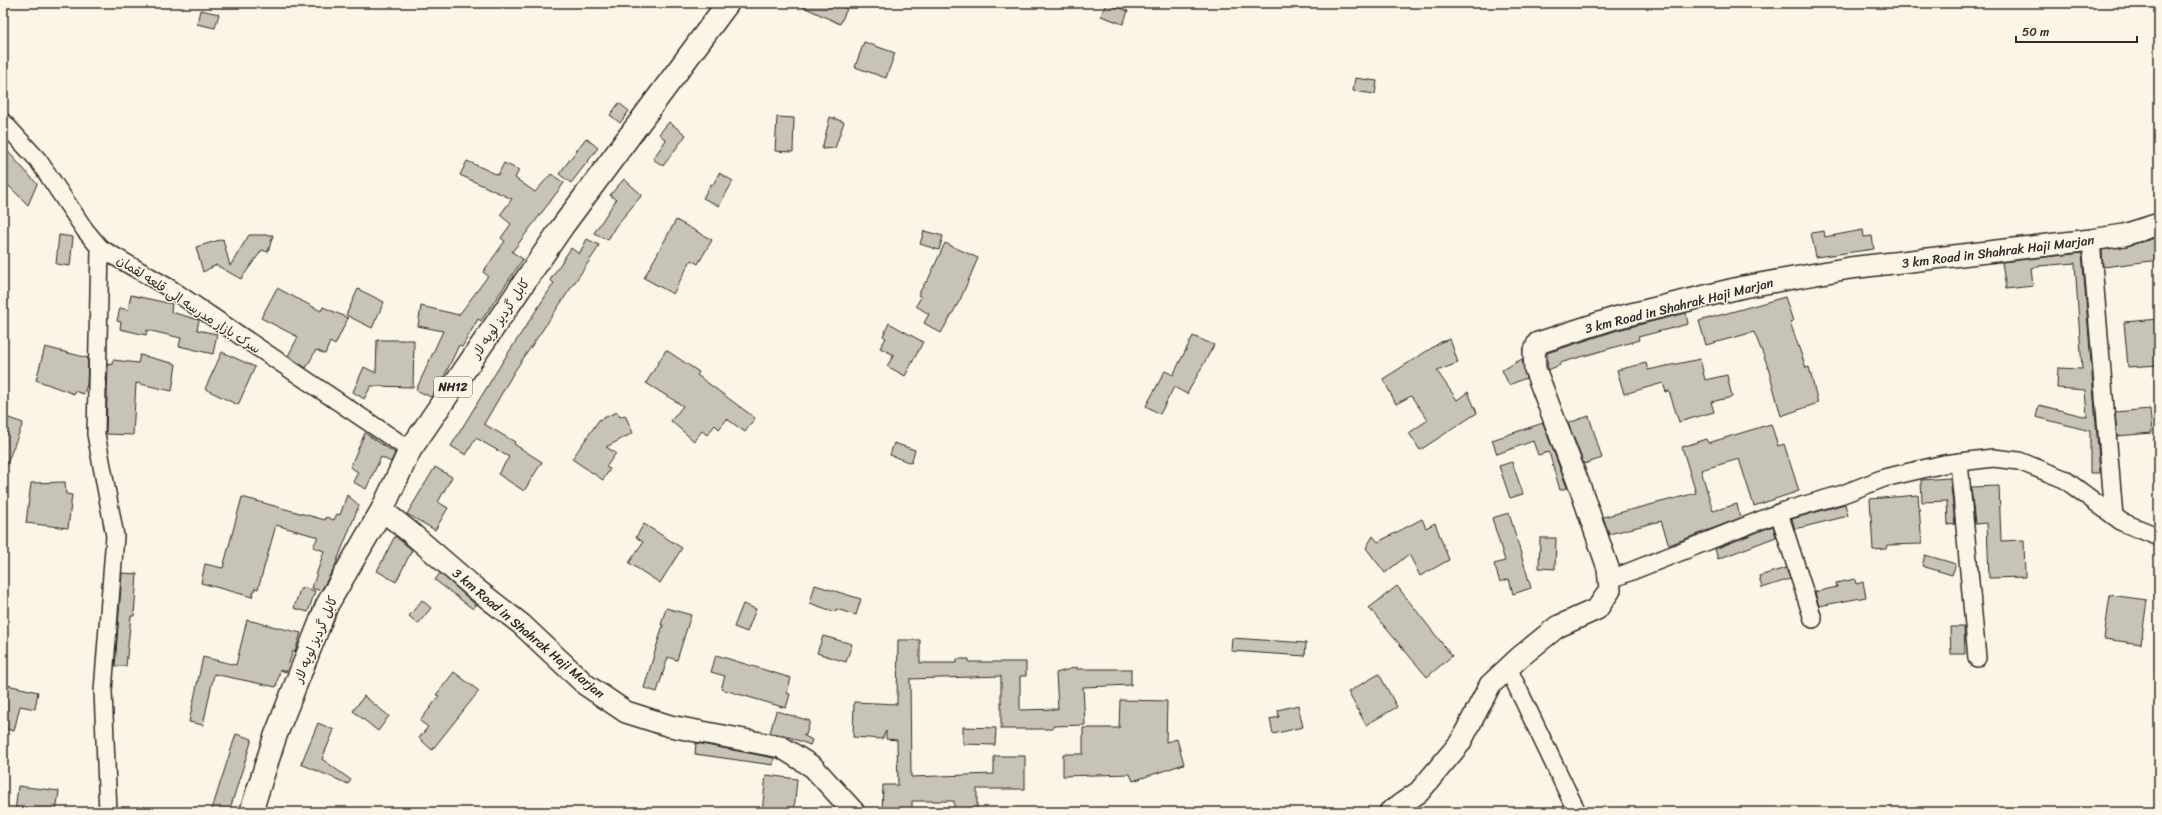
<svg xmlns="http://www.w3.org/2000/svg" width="2162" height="815" font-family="Sriracha,'Playpen Sans Arabic',sans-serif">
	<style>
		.building { fill: #c8c3b7; stroke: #2b2b2b }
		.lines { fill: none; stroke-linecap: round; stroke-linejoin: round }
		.minor-casing { stroke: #2b2b2b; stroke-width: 20 }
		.tertiary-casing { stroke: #2b2b2b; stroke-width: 24 }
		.trunk-casing { stroke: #2b2b2b; stroke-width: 25 }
		.minor { stroke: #fcf5e5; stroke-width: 17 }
		.tertiary { stroke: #fcf5e5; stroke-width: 21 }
		.trunk { stroke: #fcf5e5; stroke-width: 22 }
		.labels { text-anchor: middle; stroke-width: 3; stroke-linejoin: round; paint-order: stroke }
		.shield { fill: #fcf5e5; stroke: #6a6863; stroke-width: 1 }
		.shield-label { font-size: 12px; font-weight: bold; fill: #2b2b2b }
		.street-label { font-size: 13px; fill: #2b2b2b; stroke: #fcf5e5 }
	</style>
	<rect width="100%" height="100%" fill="#fcf5e5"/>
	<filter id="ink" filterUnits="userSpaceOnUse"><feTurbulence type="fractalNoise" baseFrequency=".025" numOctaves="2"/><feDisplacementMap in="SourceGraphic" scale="8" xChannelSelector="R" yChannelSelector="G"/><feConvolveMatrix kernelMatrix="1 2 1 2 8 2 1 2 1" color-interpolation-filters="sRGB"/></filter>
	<g filter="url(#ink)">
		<!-- building -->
		<g class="building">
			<polygon points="795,3 834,3 847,9 840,24"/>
			<polygon points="1106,3 1128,11 1123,24 1101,16"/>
			<polygon points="200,10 219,14 215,28 197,24"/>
			<polygon points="864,42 895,53 886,78 855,67"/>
			<polygon points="1355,78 1377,81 1375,94 1353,91"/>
			<polygon points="619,103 629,111 620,123 610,115"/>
			<polygon points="777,117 794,118 793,152 775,151"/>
			<polygon points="830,117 844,122 835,148 822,149"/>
			<polygon points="669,122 686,135 663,166 653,159 666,140 659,134"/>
			<polygon points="586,138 598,148 571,183 559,174"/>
			<polygon points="3,146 37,184 28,205 3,180"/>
			<polygon points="467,161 498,175 504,163 519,170 515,178 535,192 551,174 564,183 512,252 523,259 481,321 478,319 462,347 459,345 443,379 431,397 416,390 443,331 418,326 421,306 459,315 488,276 483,272 505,241 501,238 511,224 500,215 512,199 460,175"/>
			<polygon points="719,173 733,181 719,206 703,198 711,184 713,185"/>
			<polygon points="624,179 642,195 615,227 608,240 594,233 616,200 610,195"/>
			<polygon points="676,220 712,240 698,264 691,260 673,294 644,278"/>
			<polygon points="1863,230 1864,237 1872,236 1874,249 1816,257 1811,233 1824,231 1825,237"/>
			<polygon points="924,231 943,236 939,250 920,244"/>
			<polygon points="59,235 73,237 70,266 56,264"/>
			<polygon points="249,235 273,235 268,252 262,250 241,279 216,265 203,272 196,247 223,239 230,266"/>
			<polygon points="2159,237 2159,260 2103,267 2102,250 2127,246"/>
			<polygon points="587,239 599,245 596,251 514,372 484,424 515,442 514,444 542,462 524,491 498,474 509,457 476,438 466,455 451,446 503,361 554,283 550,280 571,248 579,254"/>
			<polygon points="945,243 978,258 960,300 941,333 924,323 929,314 916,306 921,297 918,295 926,281 927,282"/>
			<polygon points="2082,253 2100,473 2090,473 2090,431 2036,417 2039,405 2087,417 2085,390 2057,388 2058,368 2082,369 2075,263 2039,266 2039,267 2031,268 2033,286 2006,289 2002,262"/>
			<polygon points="277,288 321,311 323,307 348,318 335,345 330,342 325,354 316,350 306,368 288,356 298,337 261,318"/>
			<polygon points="358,289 384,302 372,328 346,315"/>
			<polygon points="131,295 172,304 171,312 199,320 197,330 217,334 213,354 179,346 181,338 147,330 146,335 120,329 121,322 117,321 120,308 128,310"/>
			<polygon points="1785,297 1793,321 1790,322 1806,368 1809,367 1818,403 1781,416 1767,364 1754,332 1706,345 1699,321"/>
			<polygon points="1686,313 1688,324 1638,337 1639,340 1560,363 1560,365 1548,370 1547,353 1618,330"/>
			<polygon points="2159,319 2159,365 2128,367 2124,322"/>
			<polygon points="889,323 923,342 905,376 887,366 894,355 880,348 886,338 883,336"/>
			<polygon points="1193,336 1214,345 1187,394 1174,387 1160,414 1146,406 1165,371 1173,375"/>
			<polygon points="1450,339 1458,363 1437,371 1457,400 1468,392 1477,413 1420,450 1409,433 1428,420 1411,396 1396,404 1383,379 1441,342"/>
			<polygon points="377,340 414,340 413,387 371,386 364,399 353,392 364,367 376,373"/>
			<polygon points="45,347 88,358 87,384 84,394 74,391 74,394 36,380"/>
			<polygon points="666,350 699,372 697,375 755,418 745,432 727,419 719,429 715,425 707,435 702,431 694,441 671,421 683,406 646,383"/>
			<polygon points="222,352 255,367 238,405 205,389"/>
			<polygon points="140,355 176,364 172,391 136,383 133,435 106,434 108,364 112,365 113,360 138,363"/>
			<polygon points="1522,359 1526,378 1509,385 1502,370"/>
			<polygon points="1700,359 1705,380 1727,375 1732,397 1711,402 1714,412 1679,422 1669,391 1666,392 1663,383 1624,394 1617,370 1646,363 1648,370"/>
			<polygon points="2150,409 2152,433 2117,436 2115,412"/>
			<polygon points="617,412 620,417 625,415 633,433 606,447 616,453 606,467 610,469 603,480 572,459 599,420"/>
			<polygon points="3,416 23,423 4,471 3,471"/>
			<polygon points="1589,416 1602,458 1584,464 1568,423"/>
			<polygon points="1543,423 1567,488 1560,490 1549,452 1538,455 1533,441 1497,454 1492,440"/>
			<polygon points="1771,424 1778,446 1784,444 1799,491 1754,506 1739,459 1701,470 1713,511 1737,504 1740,518 1669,545 1661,521 1609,534 1603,517 1696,493 1682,447 1707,439 1708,443"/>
			<polygon points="365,433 395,453 391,462 381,457 366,489 353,482 358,472 350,467"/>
			<polygon points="894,443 915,450 911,463 890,455"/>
			<polygon points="1512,462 1523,494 1510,498 1499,466"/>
			<polygon points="435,467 452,477 438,502 448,508 435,530 407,514"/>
			<polygon points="1950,478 1955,524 1948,525 1947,501 1922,502 1921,480"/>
			<polygon points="65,482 66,494 72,495 68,528 26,523 31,483"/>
			<polygon points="1999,486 2001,541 2024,540 2025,577 1989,578 1987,523 1975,524 1971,487"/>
			<polygon points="347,495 359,505 335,566 321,591 312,588 324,551 313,547 318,537 276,525 258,589 255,588 252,597 201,583 205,564 223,568 242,497 325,520 326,517 334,520 337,514 340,515"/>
			<polygon points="1918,495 1922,544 1887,545 1886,549 1873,550 1870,499"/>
			<polygon points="1845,504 1848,516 1795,529 1792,519"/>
			<polygon points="1509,513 1531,588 1513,594 1509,579 1500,582 1494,564 1505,561 1492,518"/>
			<polygon points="1422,519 1426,528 1435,523 1449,560 1420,576 1409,554 1385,573 1366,548 1373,536 1378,542"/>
			<polygon points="644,524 682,548 660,583 629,563 643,542 636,537"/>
			<polygon points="1773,526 1776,537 1718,559 1715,549"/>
			<polygon points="395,536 412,550 396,582 377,571"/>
			<polygon points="1540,538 1556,538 1555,569 1539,568"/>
			<polygon points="1925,555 1956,564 1952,575 1922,566"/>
			<polygon points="1786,568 1790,579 1762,588 1759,576"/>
			<polygon points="122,573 137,574 134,616 131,616 126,666 115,666"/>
			<polygon points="440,573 476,605 473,609 435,580"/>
			<polygon points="1855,579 1856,584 1863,582 1866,597 1819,606 1815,592 1837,587 1836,583"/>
			<polygon points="815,585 861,599 856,615 836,609 835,612 810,603"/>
			<polygon points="1397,586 1452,656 1427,677 1369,608"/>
			<polygon points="303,587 315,591 308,612 294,608 300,589 302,590"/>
			<polygon points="2110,595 2147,600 2141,644 2104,639"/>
			<polygon points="422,600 431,608 418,624 409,616"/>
			<polygon points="743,604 756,609 747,632 734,627"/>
			<polygon points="666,608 691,615 677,660 668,657 657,692 644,688 663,625 661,625"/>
			<polygon points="247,620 301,633 295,652 293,651 286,672 280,670 276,687 214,674 203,725 189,722 203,657 236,665"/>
			<polygon points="1950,627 1964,627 1965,654 1951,654"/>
			<polygon points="823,636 852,644 846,662 817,653"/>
			<polygon points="1232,638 1306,643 1305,656 1231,651"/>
			<polygon points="898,640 920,640 920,663 957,663 957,659 969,659 969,662 1026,662 1026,676 1020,676 1020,710 1058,709 1056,673 1077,667 1077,669 1131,669 1131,685 1083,687 1085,725 1053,726 1053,729 1001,729 1001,676 910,679 911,777 994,774 994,756 1025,756 1025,789 977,789 977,812 954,812 954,801 912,801 912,812 882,812 883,785 898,785 897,740 886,739 886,731 882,739 853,737 854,702 897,704"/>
			<polygon points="716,655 791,678 787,693 790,694 786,708 721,689 725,676 711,672"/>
			<polygon points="454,672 479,691 432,750 419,738 428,727 420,721 439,696 436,695"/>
			<polygon points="1379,674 1397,707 1366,725 1348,692"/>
			<polygon points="3,684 38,692 35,709 20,706 14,731 3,728"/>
			<polygon points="364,696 389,716 378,731 353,711"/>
			<polygon points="1120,700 1167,701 1166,742 1177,739 1184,764 1133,781 1130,774 1063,776 1063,754 1083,754 1083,728 1119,728"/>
			<polygon points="1298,705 1303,727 1273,734 1270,719 1279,717 1278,710"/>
			<polygon points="776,711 810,721 806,735 803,735 812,740 810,745 784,735 770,733"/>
			<polygon points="318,723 334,730 322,759 351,780 348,784 301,764"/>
			<polygon points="963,727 996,728 995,745 963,744"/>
			<polygon points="236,734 252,739 229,812 211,812"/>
			<polygon points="696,743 774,758 773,765 695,754"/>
			<polygon points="766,775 797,779 794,811 762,812"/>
			<polygon points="18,786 59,791 56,812 15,812"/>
		</g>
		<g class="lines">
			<!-- minor casing -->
			<g class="minor-casing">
				<g id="minor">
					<polyline points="3,122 38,160 85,230 100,248 171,289 410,450"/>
					<polyline points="2091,240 2114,516"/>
					<polyline points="100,248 96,434 115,536 103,691 108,812"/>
					<polyline points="1959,462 1977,658"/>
					<polyline points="1779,513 1813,619"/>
					<polyline points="1609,580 1784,511 1843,494 1884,478 1944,464 1993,458 2019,461 2064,479 2122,522 2159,537"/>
					<polyline points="1508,668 1577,812"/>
				</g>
			</g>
			<!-- tertiary casing -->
			<g class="tertiary-casing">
				<g id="tertiary">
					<polyline points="382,510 411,533 476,589 521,624 586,685 626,712 670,726 781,747 813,767 854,812"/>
					<polyline points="1390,812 1419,792 1460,743 1490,685 1520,657 1557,627 1597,609 1610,590 1608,568 1581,490 1535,369 1534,353 1538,343 1615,318 1743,287 1850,268 2091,240 2124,235 2159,224"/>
				</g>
			</g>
			<!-- trunk casing -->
			<g class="trunk-casing">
				<polyline id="trunk" points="251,812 275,737 327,605 382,510 410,450 562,227 728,3"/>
			</g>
			<!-- minor -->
			<use href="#minor" class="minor"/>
			<!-- tertiary -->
			<use href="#tertiary" class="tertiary"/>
			<!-- trunk -->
			<use href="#trunk" class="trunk"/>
		</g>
	</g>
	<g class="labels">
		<!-- shield labels -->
		<rect class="shield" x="434" y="377" width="38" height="20" rx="3"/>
		<g class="shield-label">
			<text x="453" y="391">NH12</text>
		</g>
		<!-- street labels -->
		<g class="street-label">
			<text transform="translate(1998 251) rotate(-7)" y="5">3 km Road in Shahrak Haji Marjan</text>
			<text transform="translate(189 304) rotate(33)" y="5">سرک بازار مدرسه الی قلعه لقمان</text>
			<text transform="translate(1679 305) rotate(-14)" y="5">3 km Road in Shahrak Haji Marjan</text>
			<text transform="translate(500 318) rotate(-56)" y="5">کابل گردیز لویه لار</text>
			<text transform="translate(529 633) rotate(40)" y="5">3 km Road in Shahrak Haji Marjan</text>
			<text transform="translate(315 639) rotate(-67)" y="5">کابل گردیز لویه لار</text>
		</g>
	</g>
	<!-- margin -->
	<rect width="2162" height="815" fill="none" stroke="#fcf5e5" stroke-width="16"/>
	<rect x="8" y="8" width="2146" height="799" fill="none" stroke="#2b2b2b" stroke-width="1.5" filter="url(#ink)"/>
	<!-- scale -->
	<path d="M2016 36v6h121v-6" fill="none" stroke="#2b2b2b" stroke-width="2"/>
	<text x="2022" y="36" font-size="12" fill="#2b2b2b" stroke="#fcf5e5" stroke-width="3" paint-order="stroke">50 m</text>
</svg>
